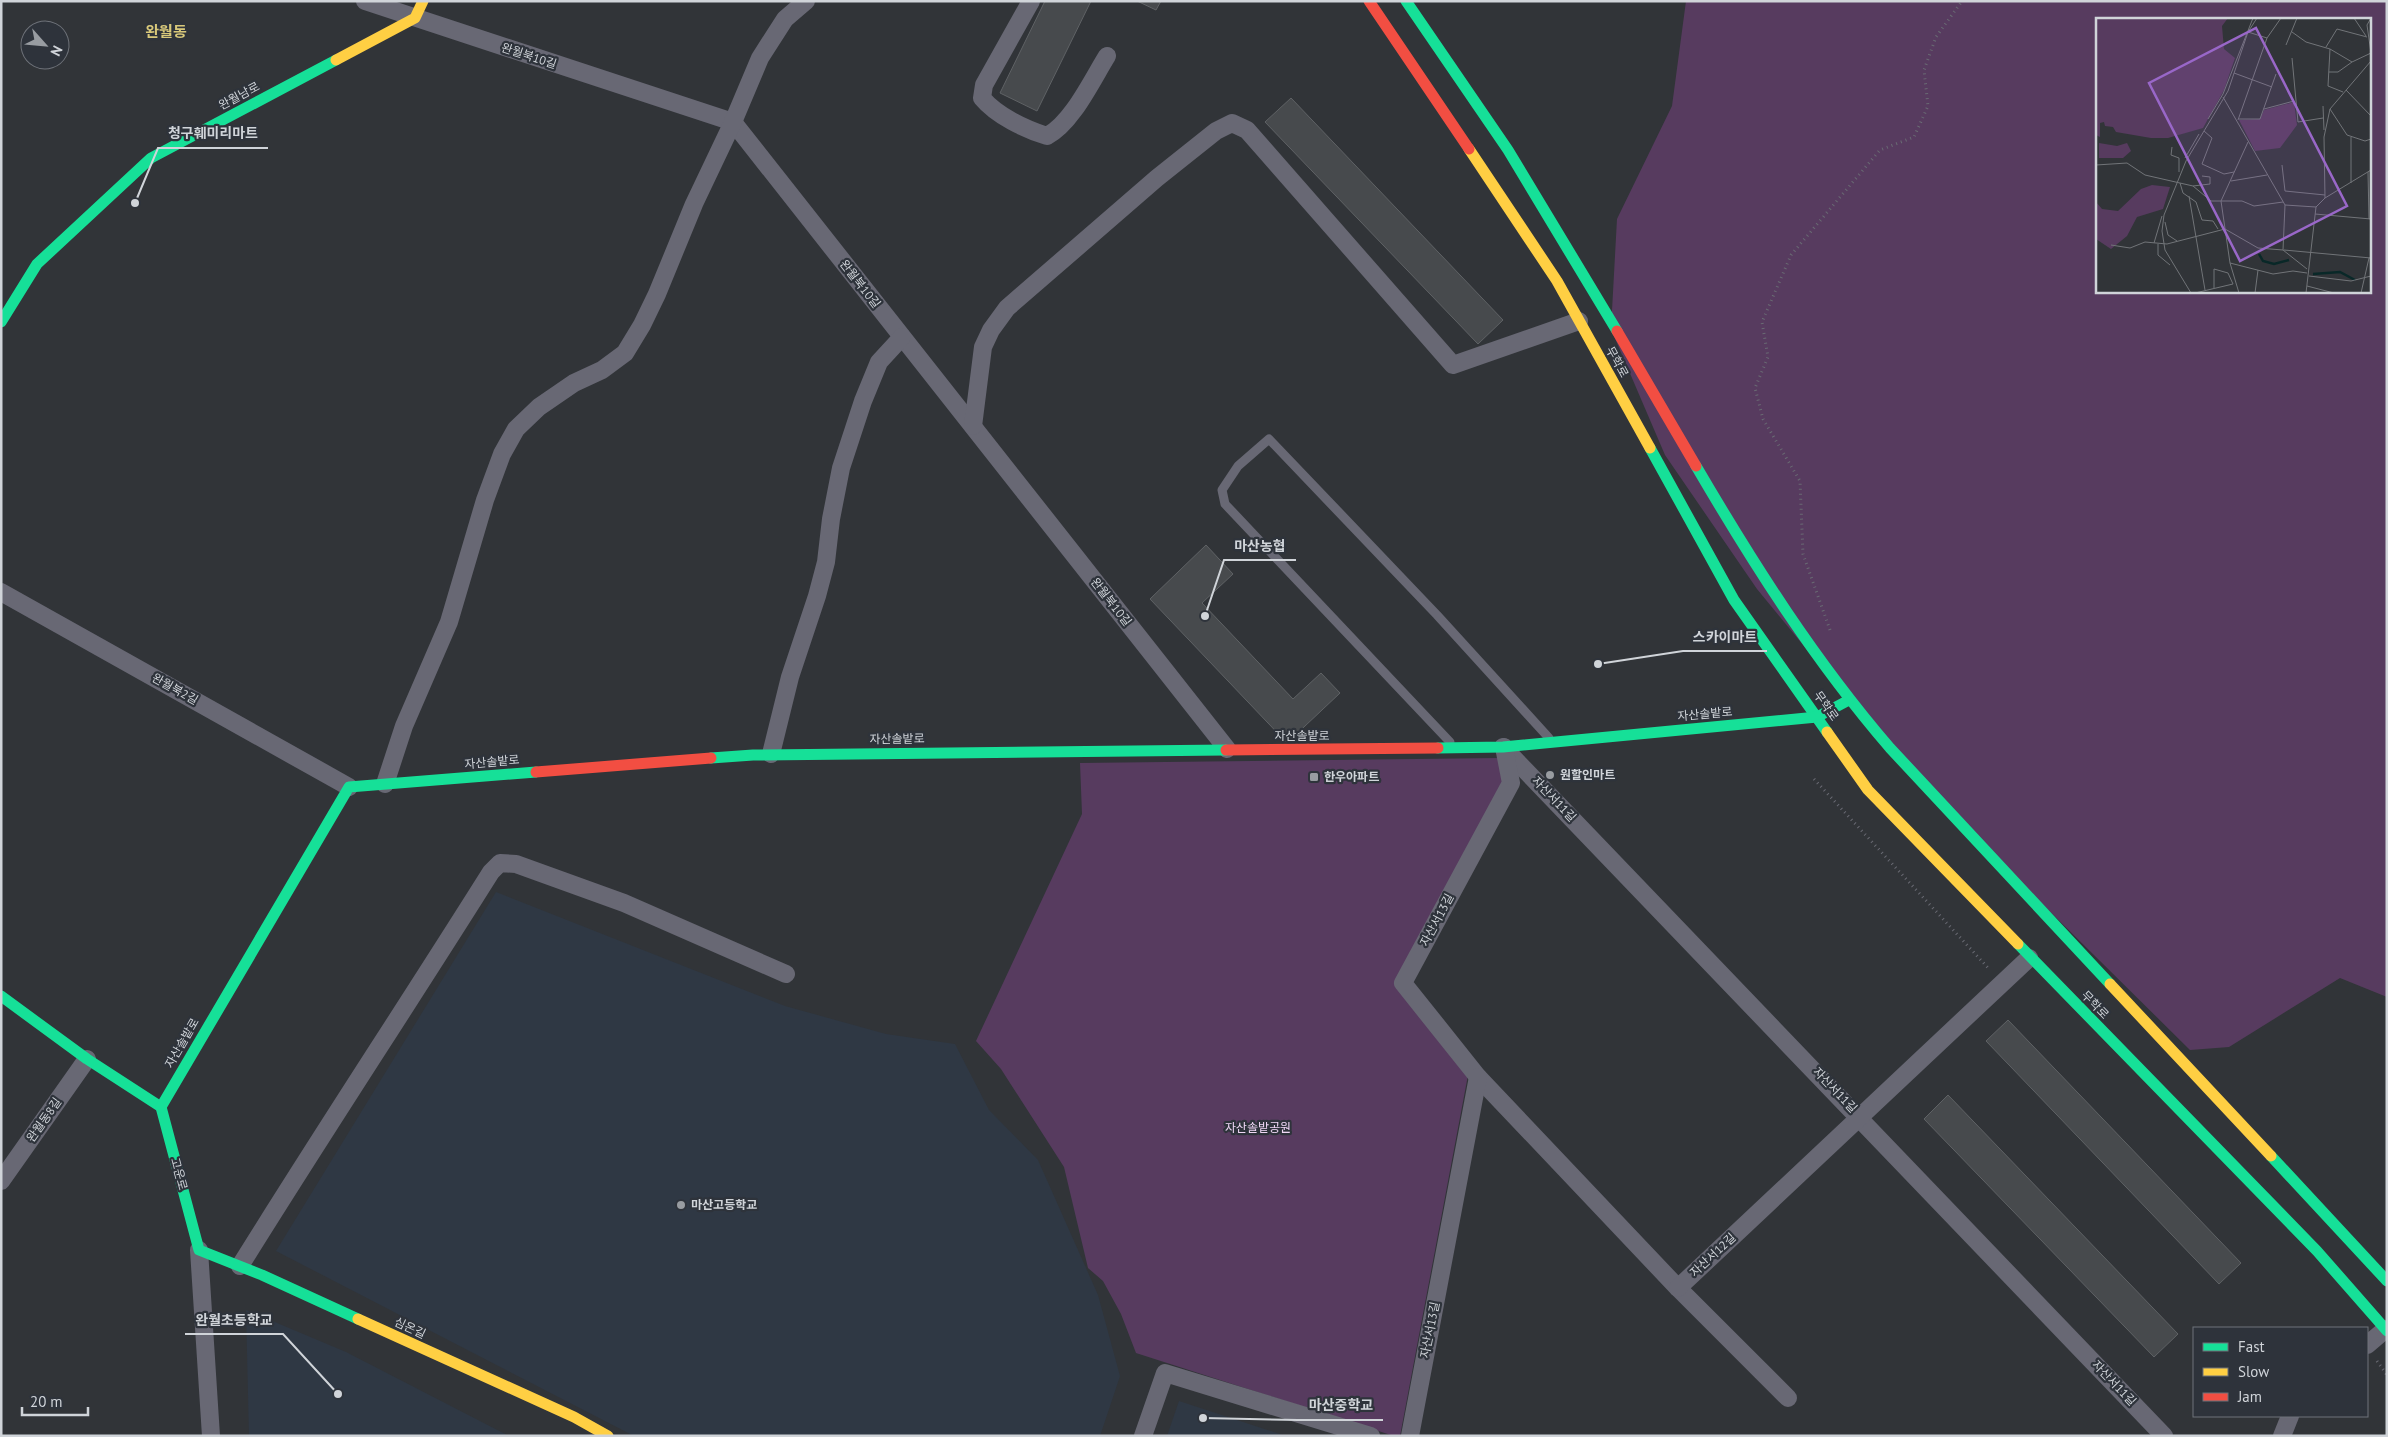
<svg xmlns="http://www.w3.org/2000/svg" width="2388" height="1437" font-family="'PT Sans','Noto Sans KR',sans-serif">
	<style>
		.built { fill: #2f3844 }
		.green { fill: #573b5f; fill-rule: evenodd }
		.building { fill: #474a4d; stroke: #5f6265 }
		.lines { fill: none; stroke-linecap: round; stroke-linejoin: round }
		.path { stroke: #696a73; stroke-width: 3; stroke-dasharray: 1 4; stroke-linecap: butt }
		.lane { stroke: #686874; stroke-width: 9 }
		.street { stroke: #686874; stroke-width: 18 }
		.fast { stroke: #16e098; stroke-width: 11 }
		.slow { stroke: #ffcf43; stroke-width: 11 }
		.jam { stroke: #f24e42; stroke-width: 11 }
		.poi-dot { fill: #989ca1; stroke: #2e333b; stroke-width: 2 }
		.labels { text-anchor: middle; stroke-width: 4.5; stroke-linejoin: round; paint-order: stroke }
		.street-label { font-size: 12px; fill: #d0d4d9; stroke: #2e333b }
		.poi-label { font-size: 12px; font-weight: bold; fill: #d0d4d9; stroke: #2e333b; text-anchor: start }
		.park-label { font-size: 12px; fill: #f0d7f6; stroke: #2e333b }
		.quarter-label { font-size: 15px; font-weight: bold; fill: #d8c87a; stroke: #2e333b }
		.inset-river { fill: none; stroke: #092828; stroke-width: 2.5 }
		.inset-road { fill: none; stroke: #717478; stroke-width: 1 }
		.view { fill: #9967c8; fill-opacity: 0.15; stroke: #9967c8; stroke-width: 2.5 }
		.inset-edge { fill: none; stroke: #d0d4d9; stroke-width: 2.5 }
		.leader { fill: none; stroke: #d0d4d9; stroke-width: 2 }
		.callout-dot { fill: #d0d4d9; stroke: #2e333b; stroke-width: 2 }
		.callout-label { font-size: 14px; text-anchor: middle; font-weight: bold; fill: #d0d4d9; stroke: #2e333b; stroke-width: 4.5; stroke-linejoin: round; paint-order: stroke }
	</style>
	<rect width="100%" height="100%" fill="#313438"/>
	<!-- built -->
	<g class="built">
		<polygon points="496,892 785,1006 886,1034 955,1044 989,1110 1038,1160 1098,1295 1120,1376 1100,1436 634,1436 276,1251"/>
		<polygon points="246,1310 346,1352 509,1436 249,1436"/>
		<polygon points="1179,1401 1286,1436 1167,1436"/>
	</g>
	<!-- green -->
	<g class="green">
		<path d="M1686 1H2387V997L2340 978 2229 1047 2190 1050 1899 762 1757 589 1665 455 1611 329 1617 219 1672 106ZM2097 19H2369V291H2097Z"/>
		<polygon points="1499,758 1504,782 1395,984 1468,1075 1400,1436 1394,1436 1136,1353 1121,1314 1103,1281 1088,1268 1064,1167 1001,1069 976,1041 1082,814 1080,763"/>
	</g>
	<!-- building -->
	<g class="building">
		<polygon points="1045,1 1091,1 1037,111 1000,93"/>
		<polygon points="1137,1 1161,1 1156,10"/>
		<polygon points="1291,98 1503,320 1478,344 1265,122"/>
		<polygon points="1206,545 1233,574 1202,603 1293,699 1321,673 1340,693 1287,743 1150,599"/>
		<polygon points="2008,1020 2241,1263 2219,1284 1986,1041"/>
		<polygon points="1948,1095 2178,1334 2154,1357 1924,1119"/>
	</g>
	<g class="lines">
		<!-- path -->
		<g class="path">
			<polyline points="1830,630 1803,554 1800,481 1763,419 1755,388 1768,357 1762,322 1791,255 1880,150 1914,137 1928,106 1924,70 1936,37 1962,1"/>
			<polyline points="1814,779 1990,970"/>
			<polyline points="2377,1361 2387,1375"/>
		</g>
		<!-- lane -->
		<polyline class="lane" points="1450,742 1225,504 1222,490 1238,466 1269,439 1437,615 1549,738"/>
		<!-- street -->
		<g class="street">
			<polyline points="365,1 733,122 1227,749"/>
			<path d="M1031 1 984 85 982 98C997 116 1025 129 1047 136 1072 123 1092 80 1107 56"/>
			<polyline points="973,426 983,347 991,330 1007,308 1157,178 1216,131 1232,123 1247,130 1453,365 1579,321"/>
			<polyline points="1,592 349,787"/>
			<polyline points="1503,747 2164,1436"/>
			<polyline points="1504,747 1511,783 1403,983 1478,1077 1678,1288 1788,1398"/>
			<polyline points="771,754 790,677 817,596 826,562 831,519 841,468 863,401 879,362 902,337"/>
			<polyline points="385,784 404,726 449,622 485,500 502,454 516,429 539,407 574,383 602,370 625,353 642,325 657,294 694,204 733,122 760,58 785,19 806,1"/>
			<polyline points="1,1181 87,1059"/>
			<polyline points="199,1250 211,1436"/>
			<path d="M240 1266C322 1134 408 1004 491 872L500 863 516 864 624 903 786 974"/>
			<polyline points="1678,1288 2029,958"/>
			<polyline points="2367,1345 2386,1329"/>
			<polyline points="1143,1436 1165,1373 1371,1436"/>
			<polyline points="1410,1436 1478,1077"/>
			<polyline points="2282,1436 2290,1416"/>
		</g>
		<!-- fast -->
		<g class="fast">
			<polyline points="1406,1 1508,150 1617,331"/>
			<polyline points="1,322 37,264 151,158 336,60"/>
			<polyline points="1650,448 1734,600 1827,732"/>
			<path d="M1696 466C1754 565 1815 661 1890 748L2110 984"/>
			<polyline points="1438,748 1503,747 1817,717 1849,700"/>
			<polyline points="711,758 753,755 1226,750"/>
			<polyline points="2018,944 2317,1251 2387,1331"/>
			<polyline points="1,996 87,1059 161,1107 199,1250 262,1275 358,1319"/>
			<polyline points="161,1107 349,787 536,772"/>
			<polyline points="2271,1156 2387,1281"/>
		</g>
		<!-- slow -->
		<g class="slow">
			<polyline points="336,60 415,18 423,1"/>
			<polyline points="1469,149 1557,281 1650,448"/>
			<polyline points="1827,732 1868,790 2018,944"/>
			<polyline points="2110,984 2271,1156"/>
			<polyline points="358,1319 574,1417 608,1436"/>
		</g>
		<!-- jam -->
		<g class="jam">
			<polyline points="1369,1 1469,149"/>
			<polyline points="1617,331 1696,466"/>
			<polyline points="1226,750 1438,748"/>
			<polyline points="536,772 711,758"/>
		</g>
	</g>
	<!-- markers -->
	<g class="poi-dot">
		<circle cx="1550" cy="775" r="5"/>
		<rect x="1309" y="772" width="10" height="10" rx="2.5"/>
		<circle cx="681" cy="1205" r="5"/>
	</g>
	<g class="labels">
		<!-- street labels -->
		<g class="street-label">
			<text transform="translate(529 56) rotate(18)" y="4">완월북10길</text>
			<text transform="translate(239 96) rotate(-28)" y="4">완월남로</text>
			<text transform="translate(860 284) rotate(52)" y="4">완월북10길</text>
			<text transform="translate(1617 362) rotate(61)" y="4">무학로</text>
			<text transform="translate(1111 602) rotate(52)" y="4">완월북10길</text>
			<text transform="translate(175 689) rotate(29)" y="4">완월북2길</text>
			<text transform="translate(1826 706) rotate(55)" y="4">무학로</text>
			<text transform="translate(1705 714) rotate(-5)" y="4">자산솔밭로</text>
			<text x="1302" y="740">자산솔밭로</text>
			<text transform="translate(897 739) rotate(-1)" y="4">자산솔밭로</text>
			<text transform="translate(492 762) rotate(-5)" y="4">자산솔밭로</text>
			<text transform="translate(1554 799) rotate(46)" y="4">자산서11길</text>
			<text transform="translate(1437 920) rotate(-62)" y="4">자산서13길</text>
			<text transform="translate(2095 1005) rotate(46)" y="4">무학로</text>
			<text transform="translate(182 1043) rotate(-60)" y="4">자산솔밭로</text>
			<text transform="translate(1835 1090) rotate(46)" y="4">자산서11길</text>
			<text transform="translate(44 1120) rotate(-55)" y="4">완월동8길</text>
			<text transform="translate(179 1174) rotate(75)" y="4">고운로</text>
			<text transform="translate(1713 1255) rotate(-43)" y="4">자산서12길</text>
			<text transform="translate(410 1328) rotate(25)" y="4">심온길</text>
			<text transform="translate(1430 1330) rotate(-79)" y="4">자산서13길</text>
			<text transform="translate(2114 1383) rotate(46)" y="4">자산서11길</text>
		</g>
		<!-- poi labels -->
		<g class="poi-label">
			<text x="1560" y="779">원할인마트</text>
			<text x="1324" y="781">한우아파트</text>
			<text x="691" y="1209">마산고등학교</text>
		</g>
		<!-- park labels -->
		<g class="park-label">
			<text x="1258" y="1132">자산솔밭공원</text>
		</g>
		<!-- quarter labels -->
		<g class="quarter-label">
			<text x="166" y="37">완월동</text>
		</g>
	</g>
	<!-- overview -->
	<g transform="translate(2096 18)">
		<rect width="275" height="275" fill="#313438"/>
		<path d="M0 0H132L126 8 128 31 139 40 128 72 107 110 72 120H55L20 114 17 109 9 108 8 104 4 105V119L0 117ZM198 84 201 107 184 130 159 133 143 102 164 101 168 92ZM3 125 21 128 31 125 35 133 27 140H3ZM56 167 74 169 67 191 41 199 31 218 15 231 0 221V184L6 191 22 193 45 171Z" fill="#573b5f"/>
		<path class="inset-river" d="M163 236 167 243 178 246 193 242M217 256 244 254 259 262"/>
		<path class="inset-road" d="M258 0 270 18M275 0 271 7 275 35M152 14 171 20M196 14 210 24 234 31 256 44 275 35M190 27 201 0M230 29 241 11 271 19M234 31 232 68 247 74M196 40 202 104 227 100M233 54H242L256 44M138 55 176 69M250 72 275 98M127 79 189 187 220 189M227 88 228 112M168 91 198 83M234 91 251 117 269 123 275 121M112 101 127 76 157 0M143 101H164L180 56M142 102 171 20 185 0M108 113 116 120 106 146 128 156 138 154M255 119V165M76 129 75 137 83 140V154M89 140 103 116M0 147 31 145 49 157 97 168 115 183H146L158 188 187 184M186 147 189 173 229 177M272 154 273 201M135 163 171 157M84 165 87 175 100 184 106 202 117 203 122 211M97 168 114 166V159L106 158M93 178 109 272M229 180 275 152M219 196 275 201M69 204 72 217 81 223M58 225 66 198M62 226V237L74 247M15 227 34 230 49 224 71 226 129 211 162 230 187 232 211 251M187 232 189 187M188 232 275 240M134 245 177 256 197 253 211 255M213 258 255 263 275 258M211 268 238 275M118 270V251L132 255 137 266M95 275 69 232 66 213 68 197 90 143 132 73 152 14 161 0M99 275 137 266M143 275 134 245 125 183 152 124M159 275 162 252M210 275 220 189 229 180 228 119 234 91 275 43M265 275 273 240"/>
		<path class="view" d="M160 10 251 188 144 243 53 65Z"/>
		<rect width="275" height="275" class="inset-edge"/>
	</g>
	<!-- callouts -->
	<path class="leader" d="M135 203L158 148H268M1205 616L1224 560H1296M1598 664L1683 651H1767M338 1394L283 1334H185M1203 1418L1298 1420H1383"/>
	<g class="callout-dot">
		<circle cx="135" cy="203" r="5"/>
		<circle cx="1205" cy="616" r="5"/>
		<circle cx="1598" cy="664" r="5"/>
		<circle cx="338" cy="1394" r="5"/>
		<circle cx="1203" cy="1418" r="5"/>
	</g>
	<g class="callout-label">
		<text x="213" y="138">청구훼미리마트</text>
		<text x="1260" y="551">마산농협</text>
		<text x="1725" y="642">스카이마트</text>
		<text x="234" y="1325">완월초등학교</text>
		<text x="1341" y="1410">마산중학교</text>
	</g>
	<!-- border -->
	<rect width="2388" height="1437" fill="none" stroke="#d0d4d9" stroke-width="5"/>
	<!-- legend -->
	<rect x="2193" y="1327" width="175" height="90" fill="#2e333b" stroke="#6f737a"/>
	<rect x="2203" y="1343" width="25" height="8" fill="#16e098" stroke="#6f737a"/>
	<text x="2238" y="1352" font-size="15" fill="#d0d4d9">Fast</text>
	<rect x="2203" y="1368" width="25" height="8" fill="#ffcf43" stroke="#6f737a"/>
	<text x="2238" y="1377" font-size="15" fill="#d0d4d9">Slow</text>
	<rect x="2203" y="1393" width="25" height="8" fill="#f24e42" stroke="#6f737a"/>
	<text x="2238" y="1402" font-size="15" fill="#d0d4d9">Jam</text>
	<!-- north arrow -->
	<g transform="translate(45 45) rotate(117)"><circle r="24" fill="#2e333b" stroke="#6f737a"/>
	<path d="M0-4L9 19L0 12L-9 19Z" fill="#989ca1"/>
	<text y="-8" font-size="14" font-weight="bold" text-anchor="middle" fill="#d0d4d9">N</text>
	</g>
	<!-- scale -->
	<path d="M22 1407v8h66v-8" fill="none" stroke="#d0d4d9" stroke-width="2.5"/>
	<text x="30" y="1407" font-size="15" fill="#d0d4d9" stroke="#2e333b" stroke-width="4" paint-order="stroke">20 m</text>
</svg>
